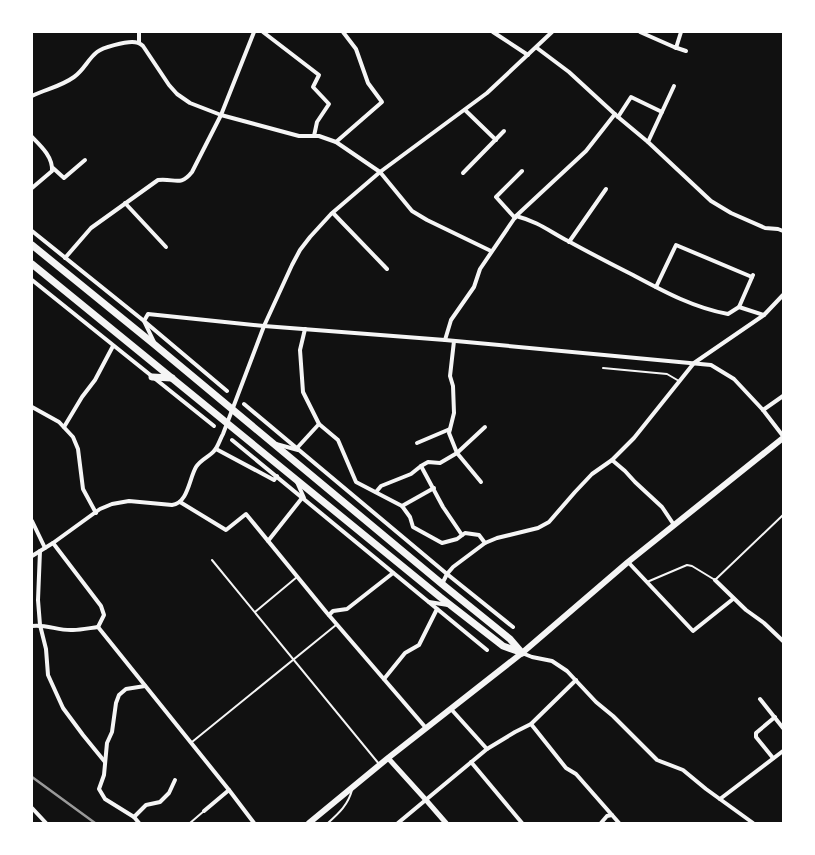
<svg xmlns="http://www.w3.org/2000/svg" width="815" height="855" font-family="Signika,sans-serif">
	<style>
		.lines { fill: none; stroke-linecap: round; stroke-linejoin: round }
		.service { stroke: #f5f5f5; stroke-width: 2 }
		.minor { stroke: #f5f5f5; stroke-width: 4 }
		.tertiary { stroke: #f5f5f5; stroke-width: 5 }
		.primary { stroke: #f5f5f5; stroke-width: 6 }
		.trunk { stroke: #f5f5f5; stroke-width: 7 }
		.rail { stroke: #9a9a9a; stroke-width: 2.5 }
	</style>
	<rect width="100%" height="100%" fill="#111"/>
	<g class="lines">
		<!-- service -->
		<g class="service">
			<polyline points="603,368 667,374 679,381"/>
			<polyline points="212,560 379,764"/>
			<polyline points="647,582 687,565 692,566 715,580 783,515"/>
			<polyline points="255,612 297,577"/>
			<polyline points="192,742 336,625"/>
			<polyline points="190,823 204,811"/>
			<path d="M328 823C339 813 348 805 352 790"/>
		</g>
		<!-- minor -->
		<g class="minor">
			<polyline points="263,32 319,75 313,87 329,104 317,122 314,136"/>
			<polyline points="493,32 528,55"/>
			<polyline points="640,32 674,47 686,51"/>
			<polyline points="139,43 139,32"/>
			<polyline points="537,48 569,72 618,117 648,142 711,201 731,213 765,228 778,229 783,231"/>
			<polyline points="676,48 681,32"/>
			<path d="M32 96C46 89 60 87 74 77 84 70 88 59 97 52 103 47 125 42 132 42 137 42 140 43 143 46L169 85 177 94 190 103 221 115 299 136H319L336 142 380 172 412 211 427 220 491 251"/>
			<polyline points="465,110 496,140"/>
			<polyline points="618,117 631,97 662,112"/>
			<path d="M32 137C41 146 53 157 52 171L32 188"/>
			<polyline points="336,142 382,102 368,83 356,49 343,32"/>
			<polyline points="648,142 674,86"/>
			<polyline points="53,168 64,178 85,160"/>
			<polyline points="463,173 504,131"/>
			<polyline points="125,203 166,247"/>
			<polyline points="333,213 387,269"/>
			<path d="M516 216C539 222 549 231 568 241 590 253 611 264 633 275 663 291 694 308 728 314L739 307 753 275"/>
			<polyline points="515,218 496,197 522,171"/>
			<polyline points="32,231 144,321 227,391"/>
			<polyline points="569,242 606,189"/>
			<path d="M65 258 91 228 158 180C175 178 180 187 192 172L221 115 254 32"/>
			<polyline points="32,280 214,426"/>
			<polyline points="656,287 676,245 752,277"/>
			<polyline points="739,307 764,315"/>
			<polyline points="305,329 300,350 303,392 319,424 338,440 356,482 402,506 410,517 413,527 442,543 457,539 465,533 479,535 485,543"/>
			<polyline points="445,340 451,320 474,287 480,269 516,216 586,151 615,114"/>
			<polyline points="454,341 450,376 453,386 454,413 449,433 457,453 481,482"/>
			<polyline points="154,342 144,321 148,314 264,326 445,340 711,365 734,379 763,410 783,436"/>
			<polyline points="244,404 447,574 513,627"/>
			<polyline points="32,407 59,422 73,437 78,449 83,489 96,513"/>
			<polyline points="763,410 783,396"/>
			<polyline points="64,427 82,397 95,380 113,346"/>
			<polyline points="232,440 487,650"/>
			<polyline points="417,443 450,429"/>
			<polyline points="276,444 298,450"/>
			<polyline points="297,448 319,424"/>
			<polyline points="216,449 274,480 277,476"/>
			<polyline points="612,460 625,471 635,482 662,507 674,525"/>
			<polyline points="421,466 443,507 462,535"/>
			<polyline points="297,482 304,498"/>
			<polyline points="376,492 381,486 411,474 421,466 428,462 440,463 457,453 485,427"/>
			<polyline points="180,502 226,530 246,514 327,613 426,728"/>
			<polyline points="402,506 434,488"/>
			<polyline points="32,521 45,548"/>
			<polyline points="268,541 302,498"/>
			<polyline points="53,543 101,606 104,615 98,627"/>
			<polyline points="40,551 38,600 40,625 46,649 48,675 63,708 83,735 105,762"/>
			<path d="M32 556 53 543 100 509 112 504 129 501 172 505C188 503 189 479 196 467 201 459 209 457 214 451 218 447 220 439 223 434L264 326 292 265 300 250 310 237 331 214 380 172 487 93 552 32"/>
			<polyline points="628,562 693,631 733,599"/>
			<polyline points="715,580 746,610 764,623 783,641"/>
			<polyline points="442,584 447,574 453,567 485,543 497,538 538,528 549,522 575,492 592,474 612,460 634,438 694,363 764,315 783,295"/>
			<polyline points="429,602 448,605"/>
			<polyline points="329,615 333,611 347,609 393,573"/>
			<path d="M32 626C46 624 59 631 73 630 81 630 90 628 98 627L229 790 254 823"/>
			<polyline points="522,653 532,657 552,661 567,671 596,702 613,716 657,760 683,770 706,789 753,823"/>
			<polyline points="384,679 405,653 419,645 437,609"/>
			<polyline points="760,699 783,728"/>
			<polyline points="451,709 487,749"/>
			<polyline points="531,724 566,768 576,774 612,815"/>
			<polyline points="773,758 756,737 756,733 775,717"/>
			<polyline points="471,762 522,823"/>
			<polyline points="720,799 783,751"/>
			<polyline points="32,808 46,823"/>
			<polyline points="204,811 229,790"/>
			<polyline points="134,817 146,805 160,802 169,793 175,780"/>
			<polyline points="139,823 134,817 105,799 99,789 104,775 107,743 112,732 116,703 119,695 126,689 145,686"/>
			<polyline points="398,823 487,749 515,732 531,724 576,680"/>
			<polyline points="601,823 607,816 612,815 619,823"/>
		</g>
		<!-- tertiary -->
		<polyline class="tertiary" points="388,758 426,800 446,823"/>
		<!-- primary -->
		<polyline class="primary" points="309,823 388,758 522,653 628,562 783,438"/>
		<!-- trunk -->
		<g class="trunk">
			<polyline points="32,245 155,345 442,584 510,639 522,653"/>
			<polyline points="32,264 440,597 503,646 520,652"/>
			<polyline points="152,377 172,378"/>
		</g>
		<!-- rail -->
		<polyline class="rail" points="32,777 95,823"/>
	</g>
	<!-- border -->
	<rect width="815" height="855" fill="none" stroke="#ffffff" stroke-width="66"/>
</svg>
